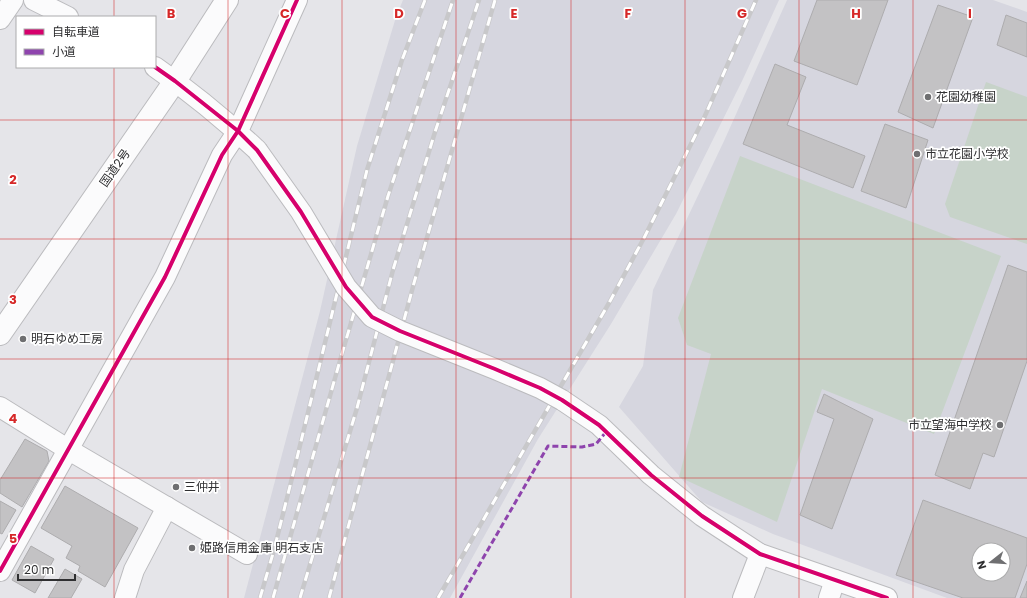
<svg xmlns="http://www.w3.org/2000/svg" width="1027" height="598" font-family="Poppins,'Noto Sans JP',sans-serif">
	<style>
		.built { fill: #d6d6df; fill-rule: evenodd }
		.grass { fill: #c7d3c9 }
		.building { fill: #c3c2c4; stroke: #adacae; fill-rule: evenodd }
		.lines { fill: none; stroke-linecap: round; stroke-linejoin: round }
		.minor-casing { stroke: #bbbbbe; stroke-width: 22 }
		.highway-casing { stroke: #bbbbbe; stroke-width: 24 }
		.minor { stroke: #fbfbfc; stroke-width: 20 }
		.highway { stroke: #fbfbfc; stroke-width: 22 }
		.rail-casing { stroke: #c8c8ca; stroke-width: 4.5 }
		.rail { stroke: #fff; stroke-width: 3; stroke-dasharray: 9; stroke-linecap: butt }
		.minor-bridge-casing { stroke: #bbbbbe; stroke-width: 22; stroke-linecap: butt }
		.minor-bridge { stroke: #fbfbfc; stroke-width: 20 }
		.quiet { stroke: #8e44ad; stroke-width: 3; stroke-dasharray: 6 3; stroke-linecap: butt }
		.cycleway-casing { stroke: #fff; stroke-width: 6 }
		.cycleway { stroke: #d6006c; stroke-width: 4 }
		.grid { fill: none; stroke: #d62828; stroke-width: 1; stroke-opacity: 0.55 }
		.poi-dot { fill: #6f6f71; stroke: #fff; stroke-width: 1.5 }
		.labels { text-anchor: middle; stroke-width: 3.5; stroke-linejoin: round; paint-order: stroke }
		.poi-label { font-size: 12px; fill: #2f2f31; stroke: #fff; text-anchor: start }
		.street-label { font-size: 12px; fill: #2f2f31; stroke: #fff }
		.grid-label { font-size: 13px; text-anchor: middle; font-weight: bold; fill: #d62828; stroke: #fff; stroke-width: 3.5; stroke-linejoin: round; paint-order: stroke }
	</style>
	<rect width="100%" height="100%" fill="#e5e5e9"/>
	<!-- built -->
	<g class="built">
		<polygon points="403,0 779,0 743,79 676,214 611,324 538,439 450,598 244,598 320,311 357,146 396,17"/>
		<path d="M787 0H993L1027 12V598H947L773 534 702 502 619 407 643 366 653 290 724 141ZM979 550H1003V574H979Z"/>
	</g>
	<!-- grass -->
	<g class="grass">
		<polygon points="986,82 1027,97 1027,244 950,217 945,204"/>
		<polygon points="740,156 1001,256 934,434 822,389 777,522 679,477 711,354 687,345 678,318"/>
	</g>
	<!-- building -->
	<g class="building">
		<polygon points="817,0 888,0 857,85 794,61"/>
		<polygon points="938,5 973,17 933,128 898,112"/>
		<polygon points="1006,15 1027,23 1027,57 997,45"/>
		<polygon points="775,64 806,77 787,125 865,156 853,188 743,144"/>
		<polygon points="885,124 928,140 906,208 861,191"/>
		<polygon points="1008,265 1027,272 1027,361 994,457 983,453 970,489 935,475"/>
		<polygon points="824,394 873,419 832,529 800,515 834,419 817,412"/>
		<polygon points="25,439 47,451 49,461 22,507 0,493 0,480"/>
		<polygon points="65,486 138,528 105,587 78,571 80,566 66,558 72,546 41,528"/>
		<path d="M923 500 1027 538V564L1015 598H963L896 575ZM979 550H1003V574H979Z"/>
		<polygon points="0,501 16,510 2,534 0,533"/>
		<polygon points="31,546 54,559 35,593 12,580"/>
		<polygon points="65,569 82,579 71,598 48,598"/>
		<polygon points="1027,581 1027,598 1020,598"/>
	</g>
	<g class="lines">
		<!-- minor casing -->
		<g class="minor-casing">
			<g id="minor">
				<polyline points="34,0 68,17"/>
				<polyline points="0,19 13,0"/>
				<path d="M155 67C191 92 225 120 257 150"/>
				<polyline points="562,400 599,425 651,475 702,516 760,554 887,598"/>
				<polyline points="0,407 69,450 247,554"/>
				<polyline points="0,571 165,277 222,155 238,131 297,0"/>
				<polyline points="125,598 134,570 167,507"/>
				<polyline points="743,598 760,554"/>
				<polyline points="829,598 835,580"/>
			</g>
		</g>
		<!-- highway casing -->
		<g class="highway-casing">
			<polyline id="highway" points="0,334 175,81 227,0"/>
		</g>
		<!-- minor -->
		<use href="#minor" class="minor"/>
		<!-- highway -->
		<use href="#highway" class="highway"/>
		<!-- rail casing -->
		<g class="rail-casing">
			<g id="rail">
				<polyline points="260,598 274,550 295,466 367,170 402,60 425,0"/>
				<polyline points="273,598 339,364 388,196 453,0"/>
				<polyline points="300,598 357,408 393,270 435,132 479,0"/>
				<polyline points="329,598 414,283 495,0"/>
				<polyline points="438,598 609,303 644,238 704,118 756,0"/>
			</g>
		</g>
		<!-- rail -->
		<use href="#rail" class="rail"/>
		<!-- minor-bridge casing -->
		<g class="minor-bridge-casing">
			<polyline id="minor-bridge" points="257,150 301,212 346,287 372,317 400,331 495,369 540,388 562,400"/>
		</g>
		<!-- minor-bridge -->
		<use href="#minor-bridge" class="minor-bridge"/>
		<!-- quiet -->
		<polyline class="quiet" points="460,598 548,446 582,447 596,444 606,432"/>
		<!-- cycleway casing -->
		<g class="cycleway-casing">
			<g id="cycleway">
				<polyline points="155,67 175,81 238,131 257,150 301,212 346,287 372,317 400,331 495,369 540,388 562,400 599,425 651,475 702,516 760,554 887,598"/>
				<polyline points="0,571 165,277 222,155 238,131 297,0"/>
			</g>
		</g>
		<!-- cycleway -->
		<use href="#cycleway" class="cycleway"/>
	</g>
	<!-- grid -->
	<path class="grid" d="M114 0V17M228 0V598M342 0V598M456 0V598M571 0V598M685 0V598M799 0V598M913 0V598M114 67V598M0 120H1027M0 239H1027M0 359H1027M0 478H1027"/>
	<!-- markers -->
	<g class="poi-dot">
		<circle cx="928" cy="97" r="4"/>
		<circle cx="917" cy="154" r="4"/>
		<circle cx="23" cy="339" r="4"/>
		<circle cx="1000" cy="425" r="4"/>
		<circle cx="176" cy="487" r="4"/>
		<circle cx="192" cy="548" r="4"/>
	</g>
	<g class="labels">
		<!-- poi labels -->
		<g class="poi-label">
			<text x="936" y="101">花園幼稚園</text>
			<text x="925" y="158">市立花園小学校</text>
			<text x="31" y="343">明石ゆめ工房</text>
			<text x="992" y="429" text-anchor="end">市立望海中学校</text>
			<text x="184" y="491">三仲井</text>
			<text x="200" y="552">姫路信用金庫 明石支店</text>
		</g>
		<!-- street labels -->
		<g class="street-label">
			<text transform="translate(115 168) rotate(-55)" y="4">国道2号</text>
		</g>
	</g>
	<g class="grid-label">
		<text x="171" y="18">B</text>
		<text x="285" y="18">C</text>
		<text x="399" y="18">D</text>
		<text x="514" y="18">E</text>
		<text x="628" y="18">F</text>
		<text x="742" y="18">G</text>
		<text x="856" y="18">H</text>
		<text x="970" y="18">I</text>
		<text x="13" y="184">2</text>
		<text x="13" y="304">3</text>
		<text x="13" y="423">4</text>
		<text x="13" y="543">5</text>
	</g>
	<!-- legend -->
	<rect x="16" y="16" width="140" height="52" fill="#ffffff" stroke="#acacad"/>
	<rect x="24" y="29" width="20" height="6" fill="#d6006c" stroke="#acacad"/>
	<text x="52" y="36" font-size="12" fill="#2f2f31">自転車道</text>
	<rect x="24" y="49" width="20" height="6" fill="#8e44ad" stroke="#acacad"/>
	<text x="52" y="56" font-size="12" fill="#2f2f31">小道</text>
	<!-- north arrow -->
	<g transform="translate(991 562) rotate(253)"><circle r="19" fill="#ffffff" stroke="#acacad"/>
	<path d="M0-3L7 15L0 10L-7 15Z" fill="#6f6f71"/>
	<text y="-6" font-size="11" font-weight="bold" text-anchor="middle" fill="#2f2f31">N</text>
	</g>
	<!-- scale -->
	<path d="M18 574v6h57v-6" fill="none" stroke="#2f2f31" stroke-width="2"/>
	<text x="24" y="574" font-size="12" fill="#2f2f31" stroke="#ffffff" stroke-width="3" paint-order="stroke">20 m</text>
</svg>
